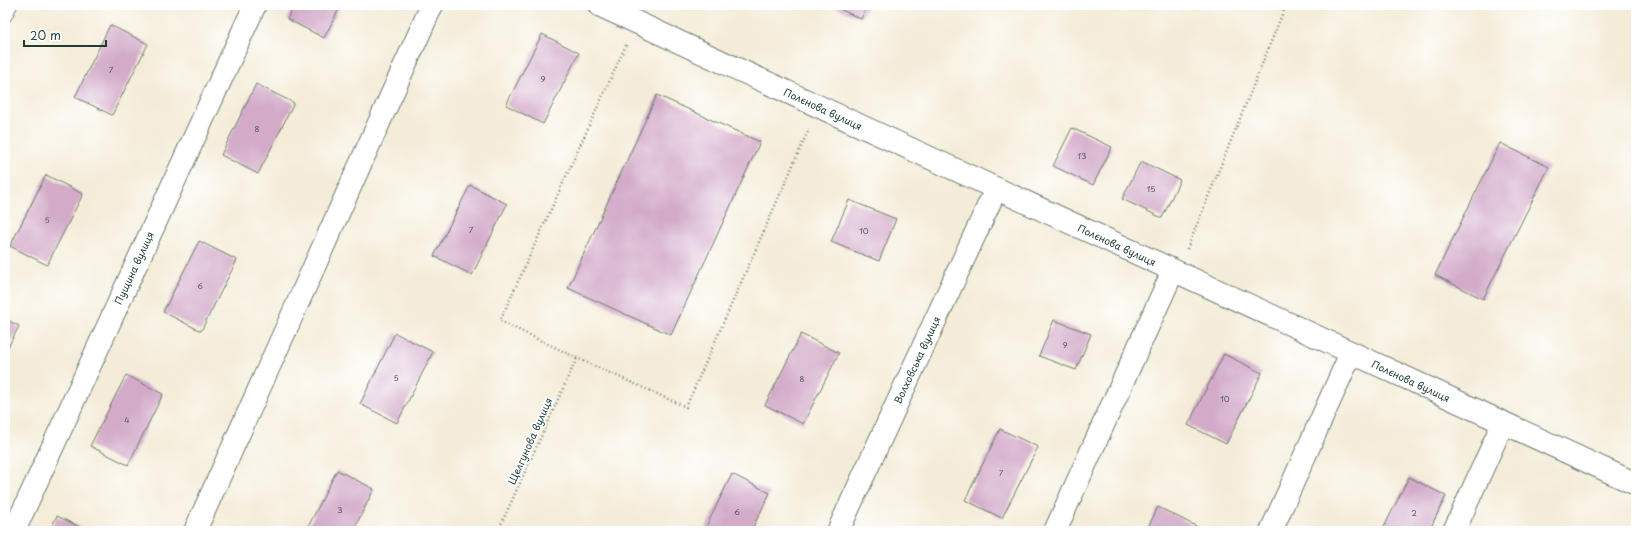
<svg xmlns="http://www.w3.org/2000/svg" width="1641" height="536" font-family="'Playpen Sans',sans-serif">
	<style>
		.building { fill: #d3abc9 }
		.lines { fill: none; stroke-linecap: round; stroke-linejoin: round }
		.lane-casing { stroke: #6a7a6d; stroke-width: 16 }
		.street-casing { stroke: #6a7a6d; stroke-width: 24 }
		.path { stroke: #6a7a6d; stroke-width: 2.5; stroke-dasharray: 1 3; stroke-linecap: butt }
		.lane { stroke: #fff; stroke-width: 14 }
		.street { stroke: #fff; stroke-width: 22 }
		.labels { text-anchor: middle; stroke-width: 3.5; stroke-linejoin: round; paint-order: stroke }
		.number-label { font-size: 8px; fill: #4c5859 }
		.street-label { font-size: 10px; fill: #1f3d34; stroke: #fff }
	</style>
	<rect width="100%" height="100%" fill="#fff"/>
	<filter id="ink" filterUnits="userSpaceOnUse"><feTurbulence type="fractalNoise" baseFrequency=".025" numOctaves="2"/><feDisplacementMap in="SourceGraphic" scale="8" xChannelSelector="R" yChannelSelector="G"/><feConvolveMatrix kernelMatrix="1 2 1 2 8 2 1 2 1" color-interpolation-filters="sRGB"/></filter>
	<filter id="wash" filterUnits="userSpaceOnUse"><feTurbulence type="fractalNoise" baseFrequency=".012" numOctaves="4" result="noise"/><feDisplacementMap in="SourceGraphic" scale="16" xChannelSelector="R" yChannelSelector="G"/><feGaussianBlur stdDeviation="0.9" result="paint"/><feColorMatrix in="noise" values="0 0 0 0 0 0 0 0 0 0 0 0 0 0 0 0 0 1.4 0 .05"/><feComposite in="paint" operator="in"/></filter>
	<g filter="url(#wash)">
		<rect width="100%" height="100%" fill="#f4ecd8"/>
		<g id="blocks">
			<!-- building -->
			<g class="building">
				<polygon points="294,5 341,5 324,38 287,19"/>
				<polygon points="831,5 868,5 861,19"/>
				<polygon points="110,25 148,44 112,115 75,97"/>
				<polygon points="542,34 579,53 543,124 506,105"/>
				<polygon points="256,84 294,103 258,174 221,155"/>
				<polygon points="657,95 760,142 671,335 568,288"/>
				<polygon points="1072,128 1112,147 1093,185 1053,166"/>
				<polygon points="1500,143 1549,167 1483,299 1435,275"/>
				<polygon points="1141,161 1180,180 1162,218 1122,199"/>
				<polygon points="46,175 83,194 47,265 10,246"/>
				<polygon points="470,185 507,204 472,275 434,256"/>
				<polygon points="849,200 896,219 879,261 831,242"/>
				<polygon points="199,241 237,260 201,331 163,312"/>
				<polygon points="5,319 19,326 5,353"/>
				<polygon points="1054,320 1091,334 1076,370 1039,356"/>
				<polygon points="395,333 433,352 397,423 360,404"/>
				<polygon points="801,334 839,353 803,424 765,405"/>
				<polygon points="1224,354 1262,373 1226,444 1188,425"/>
				<polygon points="126,375 163,394 128,465 90,446"/>
				<polygon points="1000,429 1038,447 1002,518 965,500"/>
				<polygon points="337,470 374,489 353,531 306,531"/>
				<polygon points="732,474 770,493 751,531 704,531"/>
				<polygon points="1409,477 1446,496 1429,531 1382,531"/>
				<polygon points="1158,507 1196,526 1193,531 1146,531"/>
				<polygon points="57,516 88,531 49,531"/>
			</g>
		</g>
	</g>
	<g filter="url(#ink)">
		<use href="#blocks" fill-opacity="0" stroke="#6a7a6d" stroke-width="1"/>
		<g class="lines">
			<!-- lane casing -->
			<g class="lane-casing">
				<polyline id="lane" points="5,15 10,5"/>
			</g>
			<!-- street casing -->
			<g class="street-casing">
				<g id="street">
					<polyline points="599,5 1636,484"/>
					<polyline points="14,531 255,5"/>
					<polyline points="195,531 432,5"/>
					<polyline points="838,531 996,189"/>
					<polyline points="1055,531 1173,271"/>
					<polyline points="1271,531 1351,353"/>
					<polyline points="1454,531 1503,423"/>
				</g>
			</g>
			<!-- path -->
			<g class="path">
				<polyline points="626,45 500,321 577,358 686,407 809,129"/>
				<polyline points="1187,249 1286,5"/>
				<polyline points="498,531 577,358"/>
			</g>
			<!-- lane -->
			<use href="#lane" class="lane"/>
			<!-- street -->
			<use href="#street" class="street"/>
		</g>
	</g>
	<g class="labels">
		<!-- number labels -->
		<g class="number-label">
			<text x="111" y="73">7</text>
			<text x="543" y="82">9</text>
			<text x="257" y="132">8</text>
			<text x="1082" y="159">13</text>
			<text x="1151" y="192">15</text>
			<text x="47" y="223">5</text>
			<text x="471" y="233">7</text>
			<text x="864" y="234">10</text>
			<text x="200" y="289">6</text>
			<text x="1065" y="348">9</text>
			<text x="396" y="381">5</text>
			<text x="802" y="382">8</text>
			<text x="1225" y="402">10</text>
			<text x="127" y="423">4</text>
			<text x="1001" y="476">7</text>
			<text x="340" y="513">3</text>
			<text x="737" y="515">6</text>
			<text x="1414" y="516">2</text>
		</g>
		<!-- street labels -->
		<g class="street-label">
			<text transform="translate(823 109) rotate(25)" y="4">Полєнова вулиця</text>
			<text transform="translate(1117 245) rotate(25)" y="4">Полєнова вулиця</text>
			<text transform="translate(134 268) rotate(-65)" y="4">Пущина вулиця</text>
			<text transform="translate(917 360) rotate(-65)" y="4">Волховська вулиця</text>
			<text transform="translate(1411 381) rotate(25)" y="4">Полєнова вулиця</text>
			<text transform="translate(530 441) rotate(-66)" y="4">Щелгунова вулиця</text>
		</g>
	</g>
	<!-- margin -->
	<rect width="1641" height="536" fill="none" stroke="#fff" stroke-width="20"/>
	<!-- scale -->
	<path d="M24 40v6h82v-6" fill="none" stroke="#1f3d34" stroke-width="2"/>
	<text x="30" y="40" font-size="12" fill="#1f3d34" stroke="#ffffff" stroke-width="3" paint-order="stroke">20 m</text>
</svg>
